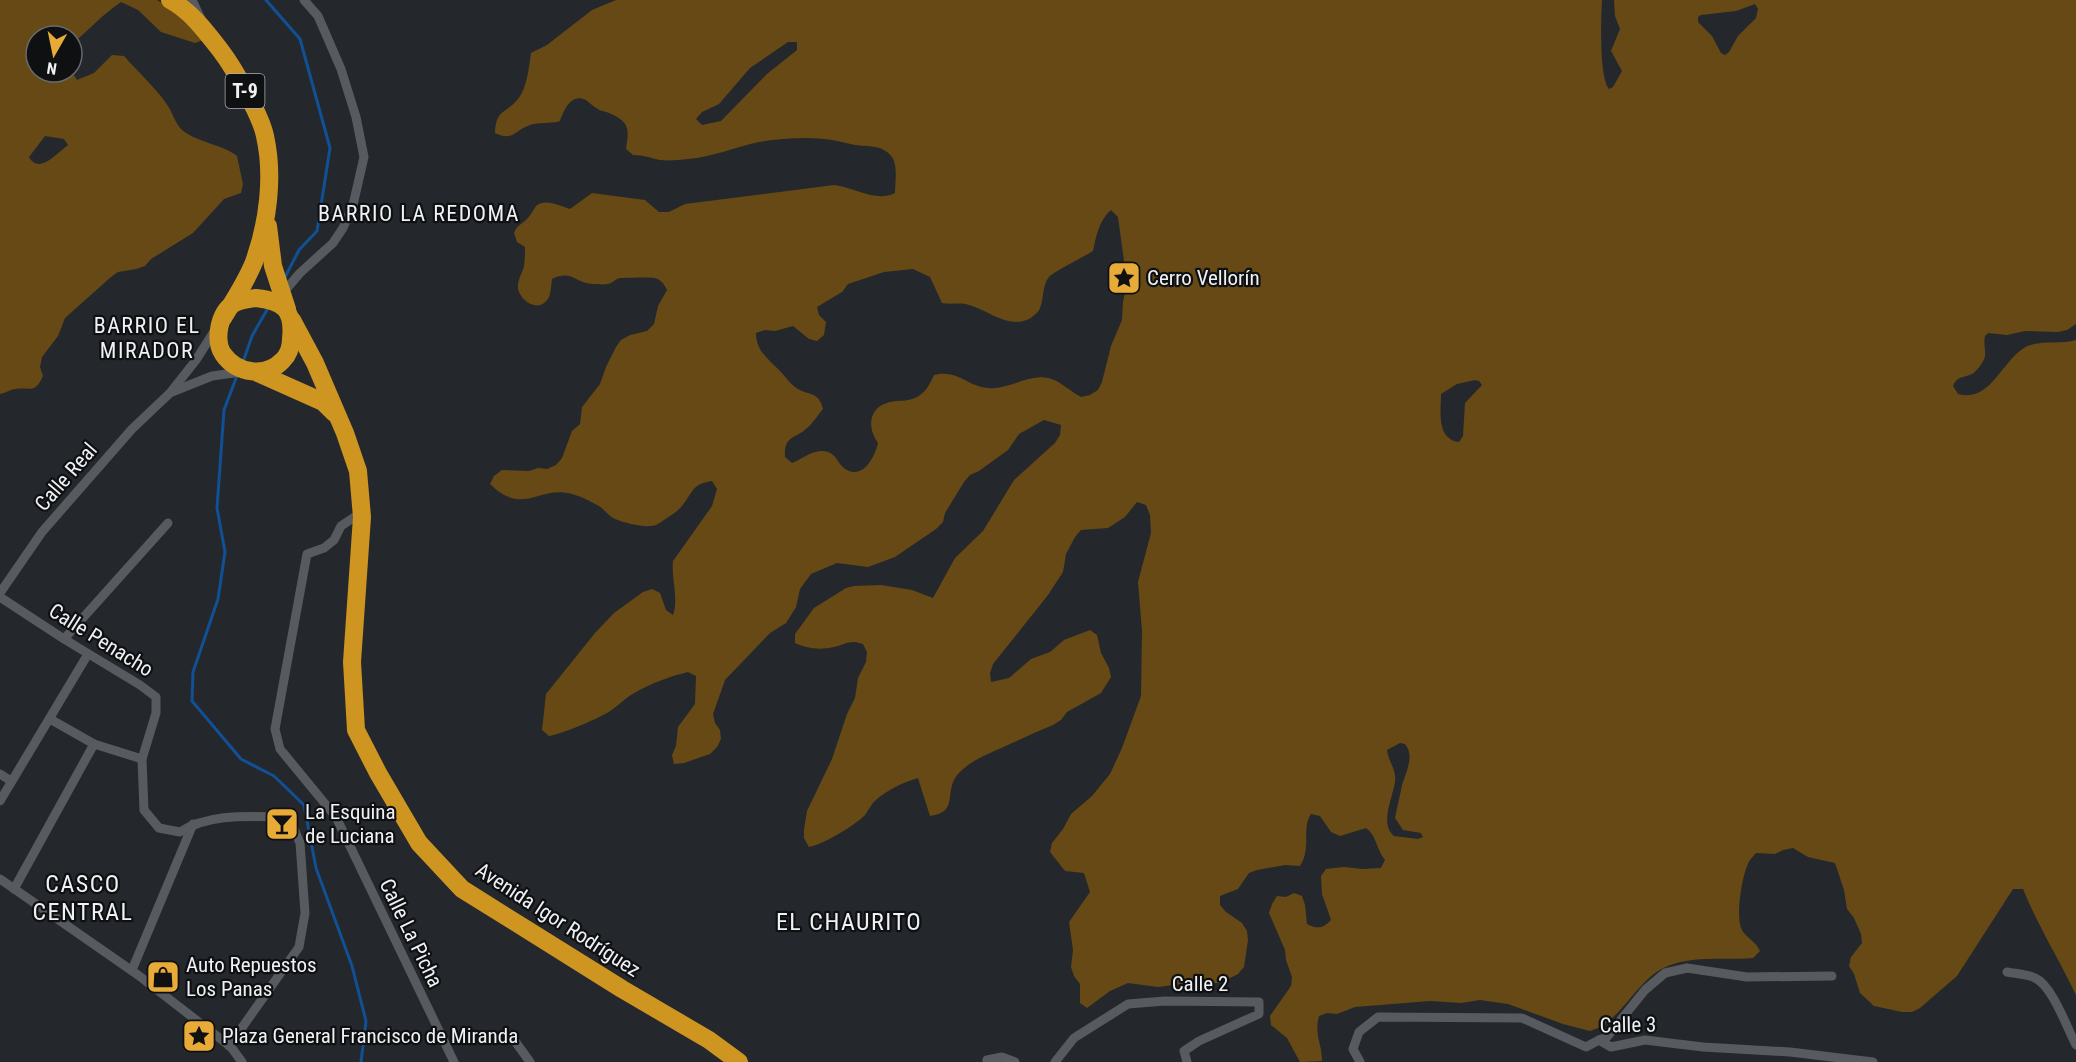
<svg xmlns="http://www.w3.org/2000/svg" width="2076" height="1062" font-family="'Roboto Condensed',sans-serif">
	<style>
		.forest { fill: #664915; fill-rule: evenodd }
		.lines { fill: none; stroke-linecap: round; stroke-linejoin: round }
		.stream { stroke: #115095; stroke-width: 3 }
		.street { stroke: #575b60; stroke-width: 9 }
		.highway { stroke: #ce9521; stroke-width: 18 }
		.labels { text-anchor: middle; stroke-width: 4.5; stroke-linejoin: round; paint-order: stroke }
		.shield { fill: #0f1012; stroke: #acaeb0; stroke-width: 1.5 }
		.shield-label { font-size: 20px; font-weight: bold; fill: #eff1f4 }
		.poi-label { font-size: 21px; fill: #eff1f4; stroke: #0f1012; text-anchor: start }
		.street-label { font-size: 21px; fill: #eff1f4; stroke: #0f1012 }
		.neighbourhood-label { font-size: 22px; letter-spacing: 1.5px; fill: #eff1f4; stroke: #0f1012 }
		.quarter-label { font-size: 24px; letter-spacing: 1.5px; fill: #eff1f4; stroke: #0f1012 }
	</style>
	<rect width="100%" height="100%" fill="#24282c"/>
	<!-- forest -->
	<g class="forest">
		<path d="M0 0H157L172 9 203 40 195 43 161 32 138 10 121 2C103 14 89 30 72 44V36H36V72H72L77 80 94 73 112 55 124 56C138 72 156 88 168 106 173 114 175 123 182 130 198 143 222 144 237 156L243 184 241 193 224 199 193 233 151 259 145 266 136 269 118 272 111 277 65 318 58 336 42 357 40 367 43 376C35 394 31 387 15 389 10 390 5 393 0 394ZM45 136 64 139 68 145C57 153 39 175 29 157Z"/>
		<path d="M616 0H1602C1601 18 1599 77 1609 89L1613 87 1622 71 1611 51 1620 29 1615 16 1614 0H2076V324L2067 330 2058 332 2025 331 2007 335 1988 333 1985 336C1983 343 1987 355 1984 359 1982 364 1976 372 1972 374 1963 378 1957 376 1953 386L1958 394C1990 403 2002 361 2024 348 2039 339 2060 345 2076 340V995C2059 959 2038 926 2023 889H2013L1957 976 1920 1008 1912 1012H1902L1874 1006 1860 993 1854 974 1849 966 1851 957 1862 943 1861 934 1854 918 1847 909 1844 890 1835 863 1808 857 1793 848 1783 850 1775 854 1756 853C1754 856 1751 858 1750 860 1742 872 1735 918 1742 930 1746 938 1755 940 1760 951L1753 958C1718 961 1676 952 1648 979 1633 993 1622 1011 1606 1023 1602 1027 1595 1029 1590 1031L1563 1024 1508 1004 1480 1000 1461 1003 1430 1001 1355 1007 1337 1014 1327 1013 1319 1016C1314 1035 1322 1043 1322 1061L1300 1062 1287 1038 1271 1025 1270 1016 1291 986 1292 977 1286 960 1285 950 1269 913 1272 904 1277 896 1286 897 1294 893 1302 896 1305 905 1307 924C1317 929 1323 929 1331 920L1322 894 1321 876 1326 869 1344 867 1362 869 1381 868 1385 860C1376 849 1377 836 1366 828L1340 836 1331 832 1320 816 1311 814C1301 829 1312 847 1300 866L1285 865 1257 870 1249 873 1238 889 1220 896V905L1226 912 1242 923 1247 931 1248 940 1244 967 1238 974 1220 983H1215L1197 982 1158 987 1128 983 1110 991 1087 1008 1080 1003V984L1074 976 1071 967 1073 950 1069 922 1090 892 1084 873 1065 871 1050 852 1052 843 1063 829 1071 814 1092 796 1110 774 1122 748 1141 696 1142 631 1138 582 1151 533 1150 515 1146 505 1137 502 1125 517 1108 528 1081 530 1075 537 1066 554 1063 572 1048 595 993 664 990 673 991 682 1009 678 1031 659 1050 652 1064 640 1090 630 1097 635 1101 653 1109 668 1111 677 1101 693 1067 712 1061 720 1053 725C1038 731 1024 738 1010 744 991 753 972 759 958 774 943 791 960 812 930 816L918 778C904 782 887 790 876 800 871 804 869 810 865 815 854 826 824 844 809 847L804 838V829L807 811 832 759 847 714 855 698 858 678 866 662 867 652 863 644C850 639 846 644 834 647 820 650 808 649 795 643V634L814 608 846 588 854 586 881 585 912 590 933 598 955 558 983 531 1014 480 1055 443 1060 435 1061 425 1044 420 1019 434 1008 450 979 471 970 475 964 482 945 513 943 522 936 529 895 557 868 567 837 563 811 574 800 589 796 607 786 623 770 633 725 680 713 714 715 723 720 730 721 739 717 747 710 754 684 763 674 764 672 755 676 746 678 727 695 704 696 676 688 672C671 676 652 683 636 692 628 696 621 703 613 709 603 717 562 734 549 736L542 730 546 694 595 633 614 613 643 592 652 589 660 593 666 610 673 615C679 598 671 579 673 561L712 506 717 489 712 481C691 484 693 493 682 506 677 512 670 516 664 520 660 523 655 526 651 526 641 527 625 523 615 519 608 516 604 508 597 505 590 501 580 496 572 494 538 485 524 517 490 484L494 476 502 470 529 471 538 468 547 469 556 465 562 458 572 431 580 424 582 407 600 384 606 367 616 347 621 340 630 335 647 331 654 324 658 306 667 290C664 284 661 279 654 278 650 277 623 278 620 278 615 279 612 284 607 284 603 285 597 284 593 284 576 284 572 269 552 279 551 285 551 292 549 297 540 314 521 302 518 289 517 280 522 274 524 266 525 260 525 253 525 247L517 242 514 233C517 225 521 225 527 219 531 215 533 210 536 206 547 198 559 206 570 209L592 193 645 200 659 212H669L685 204 834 185C854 187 876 203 895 193 895 182 898 166 892 157 882 144 868 147 855 145 849 144 843 142 837 141 812 136 784 138 759 142 736 147 712 157 688 159 679 160 669 161 660 160 651 158 643 155 633 155L626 149C629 130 630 122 611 114 607 111 602 112 598 109 594 107 590 103 586 100 571 93 564 110 560 121 550 124 539 122 530 125 515 130 513 142 495 133 496 109 506 114 518 99 527 88 529 67 531 53L547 45 592 10ZM1755 4 1758 9 1756 18 1738 36 1729 52 1725 55 1721 53 1712 36 1698 22V17L1701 15 1736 11ZM788 42H797V50L767 74 721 121 702 125 696 119 702 112 719 104 750 68ZM1111 210 1118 217 1127 283 1123 302 1122 320 1111 346 1102 382 1098 390 1090 395 1081 397C1071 392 1059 380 1048 378 1028 374 1008 390 988 388 966 386 958 369 934 375 930 384 926 392 917 397 908 402 899 400 890 402 868 407 867 428 878 443 875 456 864 479 847 470 836 464 838 452 822 451 813 450 800 460 792 463L785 457C784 435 794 440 807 428 813 423 818 415 823 409 819 392 811 396 798 389 789 384 785 375 778 369 767 358 756 350 756 333L765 330 775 331 793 326 809 339 817 341 824 335 826 322 819 315 817 307 842 292 848 284 884 272 913 269 930 277 942 303C952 305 960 302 969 305 990 311 1009 330 1031 318 1034 315 1039 312 1040 308 1044 299 1042 285 1049 277 1053 272 1084 257 1093 251 1096 237 1099 220 1111 210ZM1475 380 1479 381 1482 385 1465 403 1463 436 1459 442C1436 439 1441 411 1441 394L1457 384ZM1400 743 1405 744C1415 756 1406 772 1402 785 1400 796 1397 807 1395 818L1403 830 1421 833 1423 837 1418 839 1394 836C1379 824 1393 797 1395 782 1397 770 1388 761 1387 750Z"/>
	</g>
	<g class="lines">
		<!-- stream -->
		<g class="stream">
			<polyline points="266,0 300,39 330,148 317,231 299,250 284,279"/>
			<polyline points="243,362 252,336 268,308"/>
			<polyline points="238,373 224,410 217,508 225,552 218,599 193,672 192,701 241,759 274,776 304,805 316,868 352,966 366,1021 361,1062"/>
		</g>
		<!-- street -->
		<g class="street">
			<polyline points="192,0 201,19"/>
			<polyline points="282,294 300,273 333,243 343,228 353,205 364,157 356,117 341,69 318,16 304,0"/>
			<polyline points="172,392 212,376 241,372"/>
			<polyline points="362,517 356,516 341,526 334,540 324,548 307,554 275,729 280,749 336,817 454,1062"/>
			<polyline points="0,593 42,532 132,429 170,393 196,360 215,330"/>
			<path d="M0 597 64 639 140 685 156 697V713L142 759 144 810 159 828 180 832C212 812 253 817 289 817L300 843 305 913 299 947 229 1046"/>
			<polyline points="64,639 168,523"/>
			<polyline points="50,719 94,744 142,759"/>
			<polyline points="0,774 11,781"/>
			<polyline points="0,801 88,654"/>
			<polyline points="0,879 138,975 231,1047 242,1062"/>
			<polyline points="14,889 94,744"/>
			<polyline points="132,970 193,824"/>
			<path d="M2007 972C2016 974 2027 974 2035 978 2052 985 2067 1028 2076 1045"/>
			<polyline points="512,1037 530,1062"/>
			<polyline points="1599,1040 1607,1037 1645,990 1665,973 1687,968 1747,977 1832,976"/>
			<polyline points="987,1062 987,1060 1002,1057 1015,1062"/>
			<polyline points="1055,1062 1074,1038 1128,1004 1165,1001 1259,1002 1259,1014 1199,1041 1184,1051 1187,1062"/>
			<polyline points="1360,1062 1353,1049 1359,1032 1378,1017 1522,1018 1586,1047 1599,1040 1611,1047 1645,1040 1703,1047 1790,1052 1873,1062"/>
		</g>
		<!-- highway -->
		<g class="highway">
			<path d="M170 0C190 10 207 33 221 51 234 68 261 116 265 136 274 176 268 223 254 262 246 282 234 300 223 318"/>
			<polyline points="268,226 273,266 287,309"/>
			<path d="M256 298C284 301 294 310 291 339 291 346 289 354 283 360 266 378 237 374 223 354 214 340 219 313 233 304 240 300 248 299 256 298Z"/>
			<polyline points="292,320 315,363 345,433 358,471 362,517 352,662 356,730 378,773 419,843 462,889 622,989 709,1040 739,1062"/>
			<polyline points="258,373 323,402 334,413"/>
		</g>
	</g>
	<!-- icons -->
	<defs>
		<g id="sight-square" transform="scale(1.725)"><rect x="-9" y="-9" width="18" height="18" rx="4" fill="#e8ab37" stroke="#0f1012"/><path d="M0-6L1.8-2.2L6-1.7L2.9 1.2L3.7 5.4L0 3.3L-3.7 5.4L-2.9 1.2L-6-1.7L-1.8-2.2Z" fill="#111"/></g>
		<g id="bar-square" transform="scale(1.725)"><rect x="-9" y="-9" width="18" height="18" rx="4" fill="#e8ab37" stroke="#0f1012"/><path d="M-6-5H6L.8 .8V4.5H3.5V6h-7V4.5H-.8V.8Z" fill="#111"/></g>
		<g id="shop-square" transform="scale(1.725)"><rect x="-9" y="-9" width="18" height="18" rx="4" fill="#e8ab37" stroke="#0f1012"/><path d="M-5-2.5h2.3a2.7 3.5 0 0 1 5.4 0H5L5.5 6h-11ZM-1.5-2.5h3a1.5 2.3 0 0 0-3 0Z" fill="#111"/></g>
	</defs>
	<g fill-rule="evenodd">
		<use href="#sight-square" x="1124" y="278"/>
		<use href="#bar-square" x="282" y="824"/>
		<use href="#shop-square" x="163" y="977"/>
		<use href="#sight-square" x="199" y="1036"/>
	</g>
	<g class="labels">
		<!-- shield labels -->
		<rect class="shield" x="225.5" y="74" width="39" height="34" rx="4.5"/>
		<g class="shield-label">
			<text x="245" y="98">T-9</text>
		</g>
		<!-- poi labels -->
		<g class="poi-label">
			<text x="1147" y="285">Cerro Vellorín</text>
			<text x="305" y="819">La Esquina<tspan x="305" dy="24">de Luciana</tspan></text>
			<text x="186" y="972">Auto Repuestos<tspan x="186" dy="24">Los Panas</tspan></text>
			<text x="222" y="1043">Plaza General Francisco de Miranda</text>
		</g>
		<!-- street labels -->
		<g class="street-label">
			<text transform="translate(66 477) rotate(-49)" y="7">Calle Real</text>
			<text transform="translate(101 640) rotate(32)" y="7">Calle Penacho</text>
			<text transform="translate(558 920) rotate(33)" y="7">Avenida Igor Rodríguez</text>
			<text transform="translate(411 933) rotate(64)" y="7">Calle La Picha</text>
			<text x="1200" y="991">Calle 2</text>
			<text transform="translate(1628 1025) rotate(-1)" y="7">Calle 3</text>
		</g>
		<!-- neighbourhood labels -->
		<g class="neighbourhood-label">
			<text x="419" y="221">BARRIO LA REDOMA</text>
			<text x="147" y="333">BARRIO EL<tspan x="147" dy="25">MIRADOR</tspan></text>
		</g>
		<!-- quarter labels -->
		<g class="quarter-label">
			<text x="83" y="892">CASCO<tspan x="83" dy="28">CENTRAL</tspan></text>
			<text x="849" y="930">EL CHAURITO</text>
		</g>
	</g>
	<!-- north arrow -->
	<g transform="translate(54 54) rotate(189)"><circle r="28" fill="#0f1012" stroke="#696a6c" stroke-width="1.5"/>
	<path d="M0-4.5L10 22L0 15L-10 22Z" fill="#e8ab37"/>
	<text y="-9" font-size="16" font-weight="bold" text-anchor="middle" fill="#eff1f4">N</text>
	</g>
</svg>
